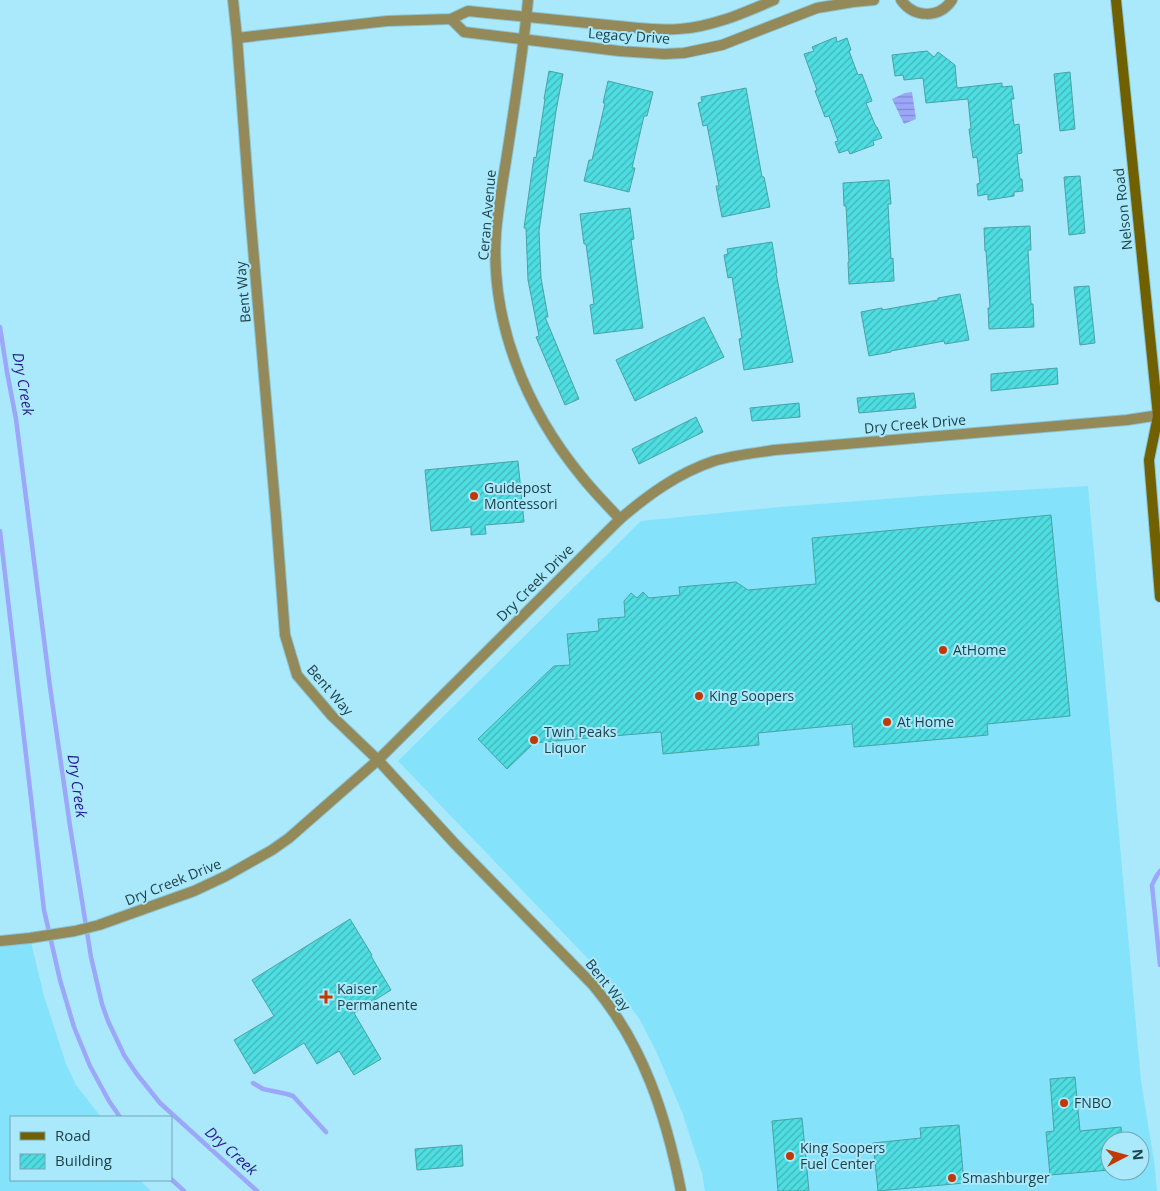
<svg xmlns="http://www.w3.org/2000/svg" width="1160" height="1191" font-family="'Open Sans',sans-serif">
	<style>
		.built { fill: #85e2fb; fill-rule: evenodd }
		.water { fill: url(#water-rules) }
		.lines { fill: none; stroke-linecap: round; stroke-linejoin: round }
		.stream { stroke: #9ca7fa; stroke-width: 4.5 }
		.building { fill: url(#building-hatch); stroke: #49a2a4 }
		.street-casing { stroke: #8bc4d4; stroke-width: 12 }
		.secondary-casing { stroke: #8bc4d4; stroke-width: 12 }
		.street { stroke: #938959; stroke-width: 10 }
		.secondary { stroke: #716000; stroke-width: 10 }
		.poi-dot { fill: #c03900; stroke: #aae9fb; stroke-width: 2 }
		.labels { text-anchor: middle; stroke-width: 4; stroke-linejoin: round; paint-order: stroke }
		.street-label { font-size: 14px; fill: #1f414a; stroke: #aae9fb }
		.poi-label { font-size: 14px; fill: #1f414a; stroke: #aae9fb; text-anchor: start }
		.water-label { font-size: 15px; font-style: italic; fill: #29168e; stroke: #aae9fb }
	</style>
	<defs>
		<pattern id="water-rules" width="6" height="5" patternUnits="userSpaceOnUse" patternTransform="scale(1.25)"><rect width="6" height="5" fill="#9ca7fa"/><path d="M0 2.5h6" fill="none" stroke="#7f8acc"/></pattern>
		<pattern id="building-hatch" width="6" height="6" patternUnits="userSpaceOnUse" patternTransform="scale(1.25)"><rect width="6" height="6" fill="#4edde1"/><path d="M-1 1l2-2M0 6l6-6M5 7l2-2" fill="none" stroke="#40b5b8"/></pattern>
	</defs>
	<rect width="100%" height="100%" fill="#aae9fb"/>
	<!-- built -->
	<g class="built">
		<path d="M1088 486 1141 1081 1154 1161 1157 1191H705L702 1173 682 1112 656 1051 640 1020 625 999 616 988 398 761 641 521 780 507 949 494ZM1110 1141H1140V1171H1110Z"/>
		<polygon points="30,938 44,996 66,1064 76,1085 101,1117 11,1117 11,1180 140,1180 151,1191 0,1191 0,941"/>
	</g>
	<!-- water -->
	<polygon class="water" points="912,92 916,119 904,124 892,99 905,93"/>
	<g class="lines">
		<!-- stream -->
		<g class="stream">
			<polyline points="0,327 7,372 16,419 50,687 70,826 91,957 102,1004 108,1021 124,1055 136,1073 160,1103 257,1191"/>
			<polyline points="0,531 44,910 60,980 74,1027 90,1066 109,1101 120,1117"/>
			<polyline points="1160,871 1157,875 1152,885 1160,965"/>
			<polyline points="253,1083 263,1089 287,1094 293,1096 326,1132"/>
			<polyline points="171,1179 184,1191"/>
		</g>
	</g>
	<!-- building -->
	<g class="building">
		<polygon points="836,37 837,42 847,38 851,50 849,51 858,75 862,74 872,101 866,103 876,127 877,127 882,138 873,141 874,145 850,154 848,150 839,153 835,142 838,141 829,116 825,117 815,91 817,90 804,54 814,51 812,47"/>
		<polygon points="927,51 934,57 938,52 955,65 957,88 1002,83 1002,87 1012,86 1014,99 1011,99 1014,125 1019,124 1022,153 1017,154 1020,179 1022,179 1023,191 1014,192 1014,196 988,200 988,194 978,196 977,184 980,183 977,157 973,158 969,129 971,129 968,99 926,103 923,78 904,80 903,75 895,76 892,55"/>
		<polygon points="549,71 563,74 556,111 539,231 541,278 548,317 545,317 579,399 565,405 536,337 539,336 528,280 526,228 524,228 534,157 536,158 545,99 544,99"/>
		<polygon points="1070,72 1075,129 1060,131 1054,74"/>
		<polygon points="608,81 653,92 647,116 644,116 632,168 635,168 629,192 584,181 589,160 592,160 605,103 603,103"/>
		<polygon points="746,88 762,177 764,177 770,207 722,217 716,186 719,186 707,125 703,126 698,103 702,102 701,97"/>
		<polygon points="1080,176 1085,233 1069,235 1064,177"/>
		<polygon points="889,180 891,204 888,204 891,259 893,258 894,281 849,284 848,262 849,262 846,206 844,206 843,183"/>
		<polygon points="630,208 634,239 631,240 643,328 594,334 590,305 594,304 586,244 584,244 580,214"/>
		<polygon points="1030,226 1031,250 1028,250 1031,304 1033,304 1034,327 989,329 988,308 990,308 986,251 985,251 984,228"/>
		<polygon points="772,242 777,273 776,273 793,362 744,370 739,339 742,338 732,277 728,278 724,255 728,254 727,249"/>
		<polygon points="1089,286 1095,343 1080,345 1074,287"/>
		<polygon points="960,294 969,340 945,344 944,341 891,351 891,352 869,356 861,312 882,308 882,310 938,300 938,298"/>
		<polygon points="704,317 724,357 635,401 616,360"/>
		<polygon points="1057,368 1058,384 991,391 991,374"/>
		<polygon points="914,393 916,408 859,413 857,398"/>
		<polygon points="799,403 800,417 752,421 750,408"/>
		<polygon points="696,417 703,432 639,464 632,449"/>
		<polygon points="518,461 524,522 485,525 486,534 471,535 471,527 431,531 425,470"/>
		<polygon points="1051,515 1070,716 987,724 988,735 854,747 852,724 758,733 759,745 663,754 661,732 576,739 534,743 507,769 478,739 554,666 570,665 567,634 599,631 598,619 625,617 624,601 631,593 637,598 643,592 649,598 680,595 679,587 736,582 748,590 816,584 812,538"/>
		<polygon points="350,919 372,955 371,956 391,990 354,1013 381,1059 354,1075 339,1051 317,1064 304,1043 254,1074 234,1040 274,1016 252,980"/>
		<polygon points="1075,1077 1080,1131 1121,1127 1122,1141 1110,1141 1110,1170 1050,1175 1046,1132 1054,1131 1050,1079"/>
		<polygon points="802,1118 809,1191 778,1191 772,1121"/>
		<polygon points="959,1125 964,1183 878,1191 873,1143 921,1138 920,1128"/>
		<polygon points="462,1145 463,1166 417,1170 415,1149"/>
	</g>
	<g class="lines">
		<!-- street casing -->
		<g class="street-casing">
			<g id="street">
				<path d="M233 0 237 38 250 212 276 516 285 635 297 675 332 716 378 760 456 845 593 985C643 1044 666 1115 681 1191"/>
				<path d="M528 0C523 54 514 108 506 161 502 185 498 209 496 233 490 322 526 409 582 477 594 492 607 505 620 519"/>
				<path d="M901 0C914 18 939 19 952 0"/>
				<polyline points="451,19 464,32 619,51 664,54 684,53 722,45 817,8 853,2 874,0"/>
				<path d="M237 38 387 21 451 19 468 11 638 28C668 31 693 30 723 20 740 15 757 7 774 0"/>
				<path d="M0 941 30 938 75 931 99 925 194 891 226 876 272 850 289 838 378 760 620 519C648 495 678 473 714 461 734 455 755 453 775 450L1127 420 1160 415"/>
			</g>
		</g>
		<!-- secondary casing -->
		<g class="secondary-casing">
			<polyline id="secondary" points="1116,0 1158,416 1149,460 1160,597"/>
		</g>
		<!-- street -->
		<use href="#street" class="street"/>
		<!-- secondary -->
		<use href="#secondary" class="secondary"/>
	</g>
	<!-- markers -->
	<g class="poi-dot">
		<circle cx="474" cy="496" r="5"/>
		<circle cx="943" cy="650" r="5"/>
		<circle cx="699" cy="696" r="5"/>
		<circle cx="887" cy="722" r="5"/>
		<circle cx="534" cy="740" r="5"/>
		<path d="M323.5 989.5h5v5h5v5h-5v5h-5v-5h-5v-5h5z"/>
		<circle cx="1064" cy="1103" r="5"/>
		<circle cx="790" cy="1156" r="5"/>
		<circle cx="952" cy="1178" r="5"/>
	</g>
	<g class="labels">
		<!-- street labels -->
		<g class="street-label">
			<text transform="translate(629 36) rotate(4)" y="5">Legacy Drive</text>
			<text transform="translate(1123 209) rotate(-96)" y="5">Nelson Road</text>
			<text transform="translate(487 215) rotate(-85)" y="5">Ceran Avenue</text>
			<text transform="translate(243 292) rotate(-95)" y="5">Bent Way</text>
			<text transform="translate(915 424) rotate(-5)" y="5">Dry Creek Drive</text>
			<text transform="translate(535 583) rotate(-45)" y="5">Dry Creek Drive</text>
			<text transform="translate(330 690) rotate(49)" y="5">Bent Way</text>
			<text transform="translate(173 882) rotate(-22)" y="5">Dry Creek Drive</text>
			<text transform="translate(608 985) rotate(51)" y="5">Bent Way</text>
		</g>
		<!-- poi labels -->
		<g class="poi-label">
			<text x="484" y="493">Guidepost<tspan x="484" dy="16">Montessori</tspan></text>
			<text x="953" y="655">AtHome</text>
			<text x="709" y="701">King Soopers</text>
			<text x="897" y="727">At Home</text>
			<text x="544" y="737">Twin Peaks<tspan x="544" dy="16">Liquor</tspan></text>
			<text x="337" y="994">Kaiser<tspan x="337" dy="16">Permanente</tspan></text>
			<text x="1074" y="1108">FNBO</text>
			<text x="800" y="1153">King Soopers<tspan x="800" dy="16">Fuel Center</tspan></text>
			<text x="962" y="1183">Smashburger</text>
		</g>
		<!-- water labels -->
		<g class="water-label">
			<text transform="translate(23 384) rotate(80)" y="5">Dry Creek</text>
			<text transform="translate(77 786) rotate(82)" y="5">Dry Creek</text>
			<text transform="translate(231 1151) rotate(42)" y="5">Dry Creek</text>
		</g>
	</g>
	<!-- legend -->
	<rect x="10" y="1116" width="162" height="65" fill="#aae9fb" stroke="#72a6b4"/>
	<rect x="20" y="1132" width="25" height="8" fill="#716000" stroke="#72a6b4"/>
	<text x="55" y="1141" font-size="15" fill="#1f414a">Road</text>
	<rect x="20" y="1154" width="25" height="15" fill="url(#building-hatch)" stroke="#72a6b4"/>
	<text x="55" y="1166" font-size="15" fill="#1f414a">Building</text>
	<!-- north arrow -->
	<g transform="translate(1125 1156) rotate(84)"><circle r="24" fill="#aae9fb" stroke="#72a6b4"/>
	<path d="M0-4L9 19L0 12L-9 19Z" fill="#c03900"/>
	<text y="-8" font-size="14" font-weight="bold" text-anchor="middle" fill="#1f414a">N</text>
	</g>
</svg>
